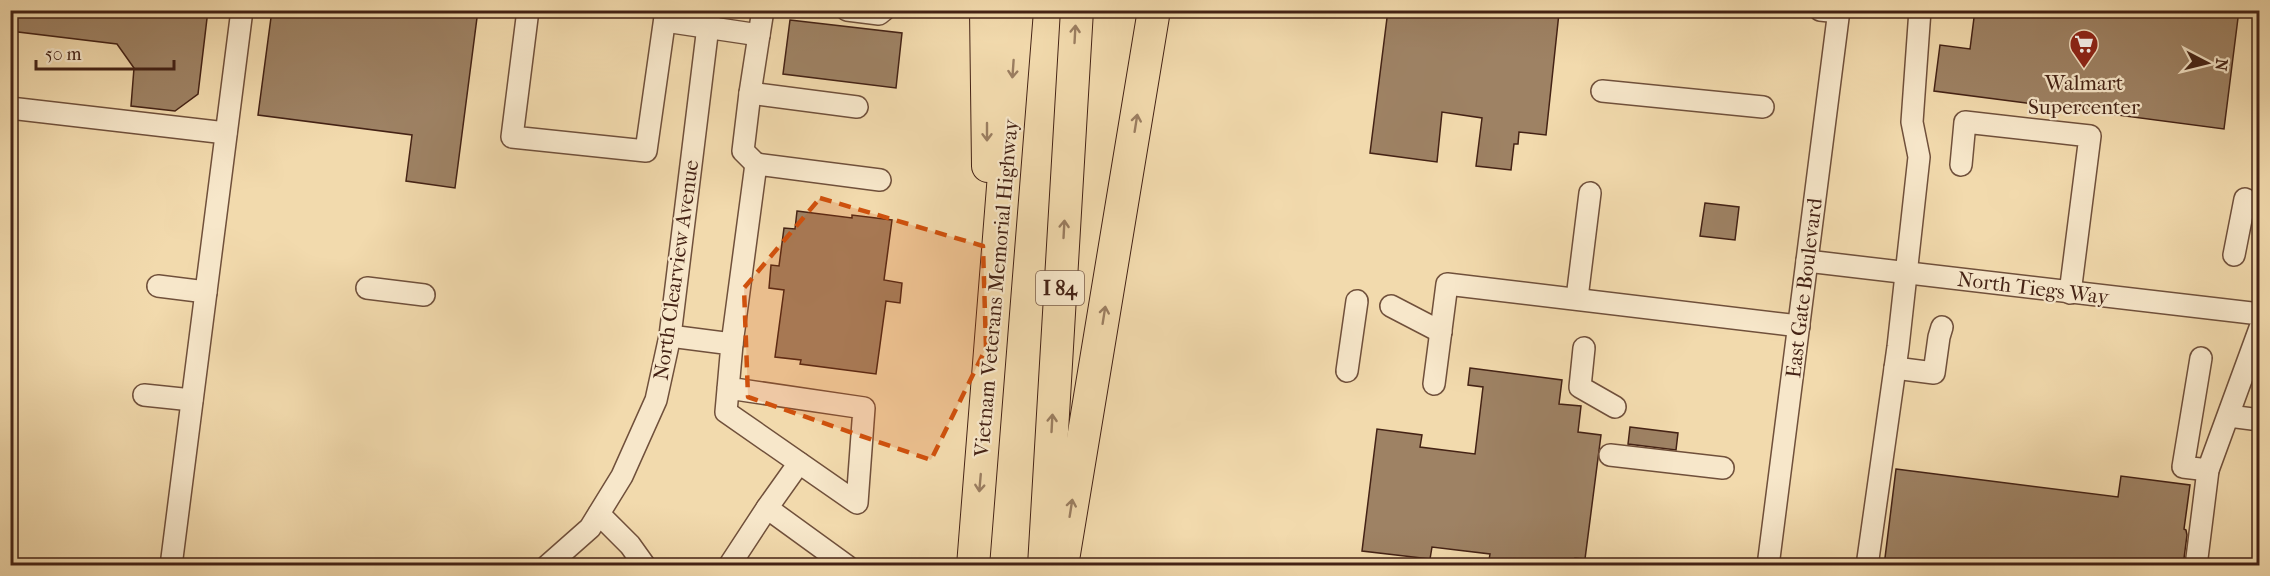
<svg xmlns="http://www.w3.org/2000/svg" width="2270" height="576" font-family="'IM FELL French Canon',serif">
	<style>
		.building { fill: #9e8264; stroke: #442215; stroke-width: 1.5 }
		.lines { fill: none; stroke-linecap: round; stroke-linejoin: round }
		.minor-casing { stroke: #70503b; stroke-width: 24 }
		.highway-casing { stroke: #442215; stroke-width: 34 }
		.minor { stroke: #f7e7ca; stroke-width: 21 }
		.highway { stroke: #f2daad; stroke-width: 32 }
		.oneway { stroke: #9b7e61 }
		.marked { fill: #cf510d; fill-opacity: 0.2; stroke: #cf510d; stroke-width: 4.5; stroke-dasharray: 12 8; stroke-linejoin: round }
		.labels { text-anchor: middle; stroke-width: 4.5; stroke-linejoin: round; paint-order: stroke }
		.shield { fill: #f7e7ca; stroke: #7a5d4b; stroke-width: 1.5 }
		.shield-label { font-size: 20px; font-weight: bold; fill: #442215 }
		.poi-label { font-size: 21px; fill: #442215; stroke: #f7e7ca }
		.street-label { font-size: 21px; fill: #442215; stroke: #f7e7ca }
	</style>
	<rect width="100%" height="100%" fill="#f2daad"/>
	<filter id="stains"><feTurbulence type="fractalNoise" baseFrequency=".00333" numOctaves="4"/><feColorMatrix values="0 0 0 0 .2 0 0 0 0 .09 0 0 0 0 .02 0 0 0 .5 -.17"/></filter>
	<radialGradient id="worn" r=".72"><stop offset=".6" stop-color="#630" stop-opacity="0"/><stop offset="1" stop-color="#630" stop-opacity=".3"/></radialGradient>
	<!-- building -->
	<g class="building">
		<polygon points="10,10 208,10 198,94 175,111 131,106 134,68 117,44 10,31"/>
		<polygon points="272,10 478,10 455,188 406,181 412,135 258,115"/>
		<polygon points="1388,10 1540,10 1559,13 1546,135 1519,132 1518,144 1514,144 1511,170 1476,166 1482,118 1442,112 1437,162 1370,153"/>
		<polygon points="1975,10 2239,10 2224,129 1934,91 1940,45 1970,49"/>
		<polygon points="790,20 902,33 896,88 783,74"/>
		<polygon points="1705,203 1739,207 1735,240 1700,236"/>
		<polygon points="797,211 852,218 852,215 892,220 884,280 902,283 900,303 886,301 876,374 800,364 801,360 775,357 784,290 769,288 771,265 779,266 784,228 795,229"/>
		<polygon points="1470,368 1562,380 1559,404 1581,406 1578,432 1601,435 1585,559 1575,558 1574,566 1488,566 1490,554 1432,547 1430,559 1362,551 1377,429 1422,435 1420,447 1475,454 1483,387 1468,385"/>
		<polygon points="1630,427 1678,433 1676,450 1628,444"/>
		<polygon points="1896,469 2118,497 2121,476 2190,485 2184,529 2186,530 2187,535 2183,566 1884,566"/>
	</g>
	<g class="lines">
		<!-- minor casing -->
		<g class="minor-casing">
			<g id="minor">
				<polyline points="528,10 512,137 646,151 666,10"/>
				<polyline points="847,10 879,14 884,10"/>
				<polyline points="1820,10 1839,12"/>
				<polyline points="665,21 759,35 750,93 857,107"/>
				<polyline points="759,35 763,10"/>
				<polyline points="1602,91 1763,107"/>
				<polyline points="750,93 743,151 756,164"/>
				<polyline points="10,108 226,133"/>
				<polyline points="1961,165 1965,122 2090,136 2070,293"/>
				<polyline points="2234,255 2245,199"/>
				<polyline points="1807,261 2260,314"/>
				<polyline points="158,286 206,292"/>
				<polyline points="367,288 424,295"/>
				<polyline points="1577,298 1590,193"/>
				<polyline points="1391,306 1441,332"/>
				<polyline points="670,336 732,344 726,412 857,503 864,408 728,388"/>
				<polyline points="732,344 756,164 880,180"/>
				<polyline points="1584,348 1580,387 1615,407"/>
				<polyline points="2201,358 2183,467 2208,470"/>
				<polyline points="1895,368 1934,373 1939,337 1942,327"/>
				<polyline points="1347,371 1357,301"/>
				<polyline points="1434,384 1447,284 1799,326"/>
				<polyline points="144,395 192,400"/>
				<polyline points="2229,416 2260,420"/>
				<polyline points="1610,455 1723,468"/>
				<polyline points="767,508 799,463"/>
				<polyline points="599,514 630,545 645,566"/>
				<polyline points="171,566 242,10"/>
				<polyline points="547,566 590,528 622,476 656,400 670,336 710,10"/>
				<polyline points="729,566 767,508 847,566"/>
				<polyline points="1768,566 1839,10"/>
				<polyline points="1867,566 1898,347 1919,157 1912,122 1920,10"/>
				<polyline points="2196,566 2208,470 2260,328"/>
			</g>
		</g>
		<!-- highway casing -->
		<g class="highway-casing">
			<g id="highway">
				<polyline points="986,10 988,166"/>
				<polyline points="973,566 1017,10"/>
				<polyline points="1044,566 1077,10"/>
				<polyline points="1062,566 1154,10"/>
			</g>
		</g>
		<!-- minor -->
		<use href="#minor" class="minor"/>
		<!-- highway -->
		<use href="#highway" class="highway"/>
	</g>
	<!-- one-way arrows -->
	<defs><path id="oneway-shaft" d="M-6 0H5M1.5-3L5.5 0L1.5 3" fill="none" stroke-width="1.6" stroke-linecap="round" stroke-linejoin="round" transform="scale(1.5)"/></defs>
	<g class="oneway">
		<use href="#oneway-shaft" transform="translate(1075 34) rotate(-87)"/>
		<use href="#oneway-shaft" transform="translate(1013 69) rotate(94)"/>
		<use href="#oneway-shaft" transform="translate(1136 123) rotate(-81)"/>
		<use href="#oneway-shaft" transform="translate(987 132) rotate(90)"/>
		<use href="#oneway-shaft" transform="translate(1064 229) rotate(-87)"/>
		<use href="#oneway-shaft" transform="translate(1104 315) rotate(-81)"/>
		<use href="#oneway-shaft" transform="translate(1052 423) rotate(-87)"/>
		<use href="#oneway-shaft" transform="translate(980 483) rotate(95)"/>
		<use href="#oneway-shaft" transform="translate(1071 508) rotate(-81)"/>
	</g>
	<!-- marked area -->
	<path class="marked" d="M820 198 983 246 986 348 931 460 748 397 744 288Z"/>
	<!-- icons -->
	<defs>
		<g id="supermarket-pin" transform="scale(1.5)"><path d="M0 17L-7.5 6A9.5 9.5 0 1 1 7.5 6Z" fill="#8f2418" stroke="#f7e7ca"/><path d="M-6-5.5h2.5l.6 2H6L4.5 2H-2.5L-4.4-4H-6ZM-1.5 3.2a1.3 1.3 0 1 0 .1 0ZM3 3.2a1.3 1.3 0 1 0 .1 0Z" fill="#fff"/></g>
	</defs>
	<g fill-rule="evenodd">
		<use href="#supermarket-pin" x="2084" y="44"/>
	</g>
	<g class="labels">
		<!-- shield labels -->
		<rect class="shield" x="1036" y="271" width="48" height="34" rx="4.5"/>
		<g class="shield-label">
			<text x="1060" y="295">I 84</text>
		</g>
		<!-- poi labels -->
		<g class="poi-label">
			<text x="2084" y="90">Walmart<tspan x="2084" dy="24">Supercenter</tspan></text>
		</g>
		<!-- street labels -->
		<g class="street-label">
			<text transform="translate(676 270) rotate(-82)" y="7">North Clearview Avenue</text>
			<text transform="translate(996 288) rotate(-85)" y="7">Vietnam Veterans Memorial Highway</text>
			<text transform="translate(1804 288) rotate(-83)" y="7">East Gate Boulevard</text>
			<text transform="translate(2033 288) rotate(7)" y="7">North Tiegs Way</text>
		</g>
	</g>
	<!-- margin -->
	<rect width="2270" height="576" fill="none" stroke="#f2daad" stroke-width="36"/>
	<rect x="12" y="12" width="2246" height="552" fill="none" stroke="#442215" stroke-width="3"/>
	<rect x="18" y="18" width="2234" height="540" fill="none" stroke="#442215" stroke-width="1.5"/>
	<!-- north arrow -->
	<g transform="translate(2207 63) rotate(97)" stroke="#f7e7ca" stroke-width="4.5" paint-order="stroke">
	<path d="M0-4.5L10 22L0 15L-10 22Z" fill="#442215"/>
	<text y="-9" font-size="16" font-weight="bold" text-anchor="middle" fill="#442215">N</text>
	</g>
	<!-- scale -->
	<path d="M36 60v9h138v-9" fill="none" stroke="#442215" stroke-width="3"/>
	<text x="45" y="60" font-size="18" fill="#442215" stroke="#f7e7ca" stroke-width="4.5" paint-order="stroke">50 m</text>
	<rect width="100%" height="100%" filter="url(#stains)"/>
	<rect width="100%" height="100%" fill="url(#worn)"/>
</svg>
